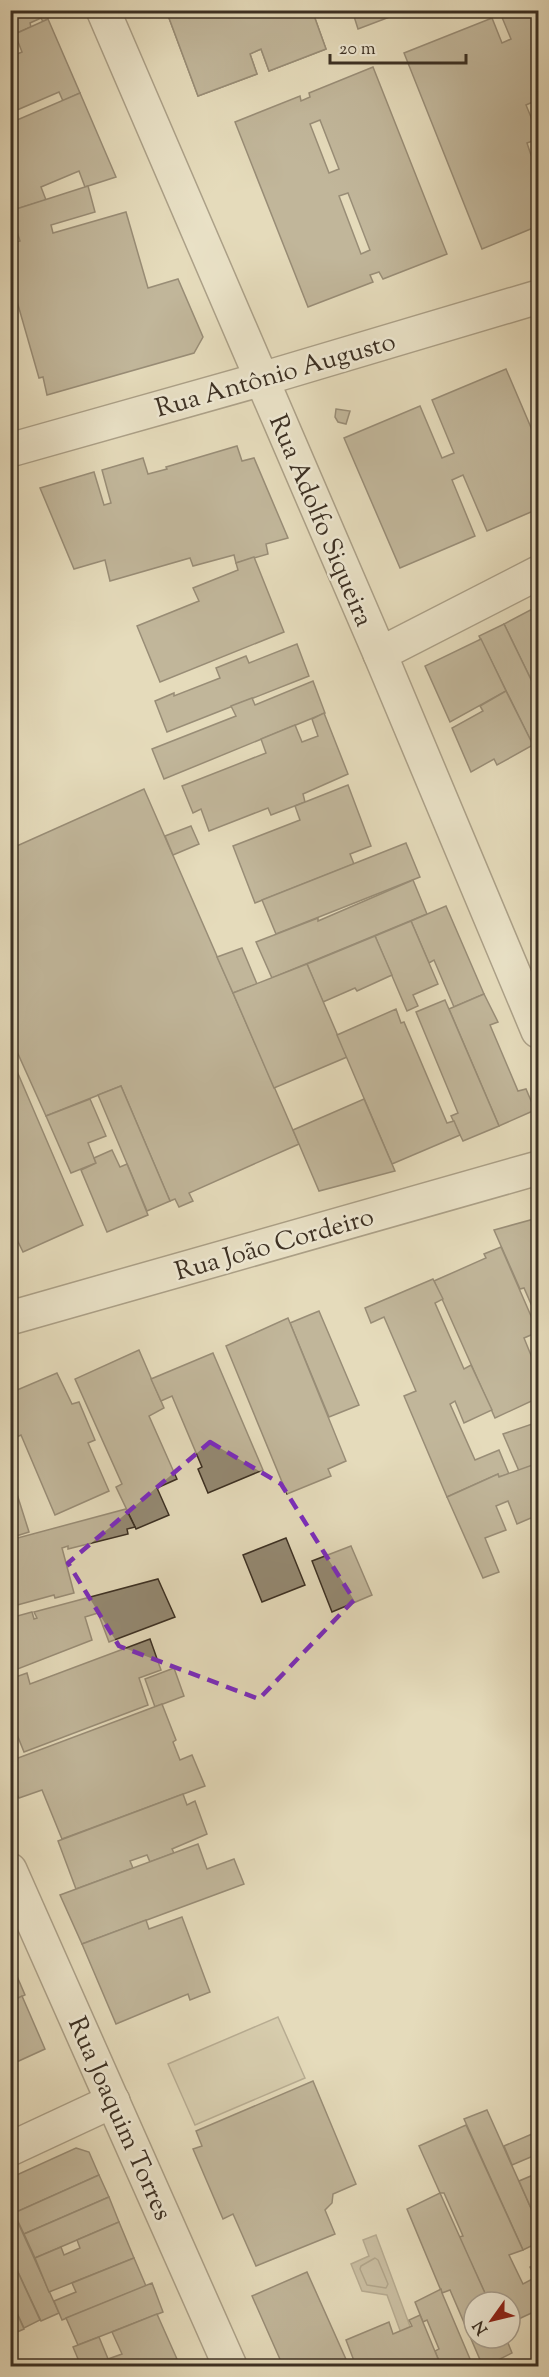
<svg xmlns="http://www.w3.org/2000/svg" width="549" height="2377" font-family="'Sorts Mill Goudy',serif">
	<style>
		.green { fill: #c8bea1; stroke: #827762; stroke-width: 1.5 }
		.water { fill: #aca187; stroke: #7f745f; stroke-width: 1.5 }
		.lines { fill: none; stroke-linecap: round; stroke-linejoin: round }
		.shore { stroke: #746855; stroke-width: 1.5 }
		.building { fill: #948972; stroke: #3c3023; stroke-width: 1.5; fill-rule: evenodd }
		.minor-casing { stroke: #665b49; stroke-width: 36 }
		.tertiary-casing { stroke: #665b49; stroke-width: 36 }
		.minor { stroke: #eee8d3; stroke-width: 33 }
		.tertiary { stroke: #eee8d3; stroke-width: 33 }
		.marked { fill: none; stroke: #7b2cbf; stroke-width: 4.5; stroke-dasharray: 12 8; stroke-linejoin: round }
		.labels { text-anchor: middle; stroke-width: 5; stroke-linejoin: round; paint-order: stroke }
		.street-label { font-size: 26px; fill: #3c3023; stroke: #eee8d3 }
	</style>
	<rect width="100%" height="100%" fill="#e5dbbb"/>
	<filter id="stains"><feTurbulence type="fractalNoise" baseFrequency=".00333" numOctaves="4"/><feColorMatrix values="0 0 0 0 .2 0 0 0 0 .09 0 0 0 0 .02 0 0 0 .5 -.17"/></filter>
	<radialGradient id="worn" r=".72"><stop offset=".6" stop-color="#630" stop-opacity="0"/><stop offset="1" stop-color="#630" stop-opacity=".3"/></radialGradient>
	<!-- green -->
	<polygon class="green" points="278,2017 305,2078 195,2125 168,2064"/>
	<!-- water -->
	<polygon class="water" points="376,2235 414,2337 404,2341 387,2295 362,2291 351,2264 369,2256 363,2240"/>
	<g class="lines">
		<!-- shore -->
		<polygon class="shore" points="375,2258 378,2260 388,2284 386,2288 367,2285 360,2269 361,2266"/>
	</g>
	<!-- building -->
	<g class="building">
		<polygon points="10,10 44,10 48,19 43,22 41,18 30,23 31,27 10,36"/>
		<polygon points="166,10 312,10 326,49 269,71 261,49 250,54 257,74 198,96"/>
		<polygon points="166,10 312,10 326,49 269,71 261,49 250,54 257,74 198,96"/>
		<polygon points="352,10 408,10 358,29"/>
		<polygon points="512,10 538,10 538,110 535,101 526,105 538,134 538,139 527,143 531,155 538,152 538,226 482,249 404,53 492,18 502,43 511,39 501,15"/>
		<polygon points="48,19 80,93 63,101 59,92 10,113 10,57 22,52 15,34"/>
		<path d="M373 67 447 254 383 279 379 272 370 275 373 282 308 307 235 122 300 96 301 101 310 97 309 93ZM320 120 339 169 329 173 310 124ZM348 193 370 250 361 254 339 196Z"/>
		<polygon points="80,93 116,177 85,187 79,171 41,187 46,200 10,211 10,145 14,144 10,135 10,123"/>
		<polygon points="88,186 95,212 51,225 53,233 126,212 148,288 178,279 203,337 194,353 47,395 43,377 39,378 10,277 10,244 20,241 10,211"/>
		<polygon points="506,369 538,444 538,509 487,531 463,475 452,480 475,536 400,568 344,438 420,406 442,458 454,453 432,400"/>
		<polygon points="336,409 350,411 346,424 338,422 335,417"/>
		<polygon points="237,446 242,461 254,458 288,538 266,544 268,554 236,563 234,555 193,566 190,558 110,581 105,560 74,569 40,488 94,472 104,505 111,503 102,470 143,458 148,474 167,469 166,467"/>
		<polygon points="254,557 284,632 160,682 137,626 199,601 193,588 238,570 236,563"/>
		<polygon points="538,606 538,694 504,624"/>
		<polygon points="504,624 538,694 538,737 531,741 479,636"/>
		<polygon points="481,639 506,691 450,722 425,666"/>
		<polygon points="297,644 309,676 167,732 155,701 174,693 174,696 220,678 216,668 246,656 249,663"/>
		<polygon points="313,681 325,713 164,779 152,749 236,716 231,706 252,698 255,705"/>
		<polygon points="506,691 533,745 497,765 494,759 471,772 452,728 483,711 480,706"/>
		<polygon points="324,713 348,774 303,794 305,802 271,815 268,808 209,831 201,809 193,813 182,786 266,753 261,739 295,725 302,742 318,736 312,719"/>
		<polygon points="348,785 371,846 350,854 354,864 255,903 233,846 300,820 295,806"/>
		<polygon points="144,789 299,1144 189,1193 193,1201 179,1207 175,1199 170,1201 121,1086 46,1116 10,1036 10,849"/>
		<polygon points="191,826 199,844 173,855 165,836"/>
		<polygon points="406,843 420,877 276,934 262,900"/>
		<polygon points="413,880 427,914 272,978 256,942 318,918 318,921"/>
		<polygon points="446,906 484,994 454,1007 434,960 429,963 411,921"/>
		<polygon points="411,921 438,984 413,995 418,1006 407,1011 375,936"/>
		<polygon points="375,936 392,975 357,991 355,988 323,1002 307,964"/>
		<polygon points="242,948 257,984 233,993 217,957"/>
		<polygon points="307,964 347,1057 274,1088 233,993"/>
		<polygon points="484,994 498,1022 490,1025 518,1091 526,1089 535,1110 499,1126 449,1009"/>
		<polygon points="445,1000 499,1126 463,1141 451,1116 458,1113 416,1012"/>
		<polygon points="396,1009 401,1023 404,1022 447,1123 454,1121 460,1135 392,1164 337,1035"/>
		<polygon points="13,1062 83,1225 23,1252 10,1225 10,1206 16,1204 10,1191 10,1063"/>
		<polygon points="121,1086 170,1201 147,1211 98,1095"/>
		<polygon points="90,1099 106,1136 88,1143 96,1163 71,1173 46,1116"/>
		<polygon points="364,1099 395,1171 319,1191 293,1130"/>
		<polygon points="112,1150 120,1167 127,1164 148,1215 107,1232 81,1170 96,1163 94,1158"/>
		<polygon points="534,1219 538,1230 538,1320 524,1288 520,1289 494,1230"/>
		<polygon points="501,1247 538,1332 524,1338 537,1370 535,1371 538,1379 538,1398 495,1418 434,1281 486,1258 484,1254"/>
		<polygon points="433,1279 443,1299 435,1303 464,1369 471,1365 492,1410 464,1423 455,1401 450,1404 475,1460 499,1450 509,1474 499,1477 498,1474 447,1497 404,1396 416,1391 384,1317 371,1323 365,1308"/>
		<polygon points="319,1311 359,1405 329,1417 290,1323"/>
		<polygon points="288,1318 346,1461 328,1469 331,1476 287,1494 226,1346"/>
		<polygon points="139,1350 164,1408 149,1416 177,1479 157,1488 169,1515 136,1529 116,1487 122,1484 75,1379"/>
		<polygon points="213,1353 263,1470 208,1493 198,1469 202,1467 172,1396 161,1401 151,1379"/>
		<polygon points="57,1373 72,1404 79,1402 95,1440 88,1443 109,1491 55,1515 21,1435 10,1440 10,1393"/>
		<polygon points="538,1422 538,1463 519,1471 503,1434"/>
		<polygon points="538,1463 538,1515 517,1524 508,1501 496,1506 506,1530 485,1538 499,1572 483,1578 447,1497 498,1474 499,1477"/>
		<polygon points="10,1472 29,1532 10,1538"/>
		<polygon points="126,1509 135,1527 127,1529 128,1534 68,1549 68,1546 62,1548 74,1593 55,1598 54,1595 10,1607 10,1540"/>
		<polygon points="286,1538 305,1585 262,1602 243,1555"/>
		<polygon points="351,1546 372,1595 332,1612 312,1561"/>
		<polygon points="158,1579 175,1617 109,1642 98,1613 85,1617 92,1640 10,1672 10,1618 32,1612 34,1619 37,1618 34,1612"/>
		<polygon points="150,1639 161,1670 139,1678 148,1705 24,1752 10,1717 10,1679 27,1673 30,1684"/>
		<polygon points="174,1668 184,1696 155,1707 145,1679"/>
		<polygon points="162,1704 176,1740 173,1742 180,1760 192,1755 205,1786 62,1839 42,1790 19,1798 10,1779 10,1761"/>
		<polygon points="183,1794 187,1805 195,1801 207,1834 172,1849 174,1853 150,1862 147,1855 130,1861 133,1868 76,1889 58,1841"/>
		<polygon points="198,1844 207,1869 234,1859 244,1884 82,1944 60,1895"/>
		<polygon points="182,1917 210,1992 190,2000 188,1994 116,2024 82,1944 146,1920 149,1929"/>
		<polygon points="10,1960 25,1995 10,2002"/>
		<polygon points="22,1996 45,2049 10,2065 10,2002"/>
		<polygon points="313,2081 356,2184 333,2194 332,2203 325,2210 335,2234 256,2266 233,2214 223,2219 193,2149 202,2146 196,2131"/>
		<polygon points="487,2110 538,2224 538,2283 530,2267 538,2263 531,2246 523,2250 464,2119"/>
		<polygon points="466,2125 523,2250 509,2255 523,2284 536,2277 538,2283 538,2310 510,2323 510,2302 489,2302 459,2237 463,2236 444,2193 440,2193 419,2146"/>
		<polygon points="532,2134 538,2148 538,2154 512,2165 504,2146"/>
		<polygon points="76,2148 89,2152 99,2175 14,2213 10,2205 10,2178"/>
		<polygon points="538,2173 538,2224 519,2181"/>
		<polygon points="99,2175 109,2197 24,2234 14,2213"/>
		<polygon points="440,2193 489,2302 474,2302 474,2338 506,2338 512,2353 490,2364 488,2360 481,2362 450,2290 442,2293 407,2209"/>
		<polygon points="109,2197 119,2222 35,2258 24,2234"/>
		<polygon points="10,2205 59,2313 41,2321 10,2255"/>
		<polygon points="119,2222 134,2258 49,2292 35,2258 61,2247 64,2255 80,2248 77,2240"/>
		<polygon points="10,2255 40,2320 24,2328 10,2298"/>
		<polygon points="134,2258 146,2286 62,2320 54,2301 76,2292 72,2283"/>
		<polygon points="307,2272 349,2366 283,2366 252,2296"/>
		<polygon points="152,2283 163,2312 78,2345 66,2318"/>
		<polygon points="441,2289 442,2293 473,2366 441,2366 435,2351 439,2349 427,2320 423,2322 415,2302"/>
		<polygon points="10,2298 24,2329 10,2335"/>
		<polygon points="157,2314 177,2359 160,2366 111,2366 108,2359 122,2354 112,2332"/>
		<polygon points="420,2315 441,2366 356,2366 346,2340 389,2322 393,2334 412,2326 409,2320"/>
		<polygon points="99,2337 111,2366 81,2366 73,2347"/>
	</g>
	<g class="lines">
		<!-- minor casing -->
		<g class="minor-casing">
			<g id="minor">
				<polyline points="103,10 380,654 538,1031"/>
				<polyline points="380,654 538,573"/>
				<polyline points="10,1870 230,2366"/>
				<polyline points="10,2149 113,2101"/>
			</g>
		</g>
		<!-- tertiary casing -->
		<g class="tertiary-casing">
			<g id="tertiary">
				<polyline points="10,450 262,379 538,297"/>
				<polyline points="10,1318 538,1168"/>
			</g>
		</g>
		<!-- minor -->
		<use href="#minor" class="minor"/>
		<!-- tertiary -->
		<use href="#tertiary" class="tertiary"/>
	</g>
	<!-- marked area -->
	<path d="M0 0H549V2377H0ZM210 1442 281 1484 354 1600 259 1699 119 1646 68 1563Z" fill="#e5dbbb" fill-opacity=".55" fill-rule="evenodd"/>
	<path class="marked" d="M210 1442 281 1484 354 1600 259 1699 119 1646 68 1563Z"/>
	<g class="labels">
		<!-- street labels -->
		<g class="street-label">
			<text transform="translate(275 374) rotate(-16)" y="9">Rua Antônio Augusto</text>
			<text transform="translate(322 520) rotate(67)" y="9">Rua Adolfo Siqueira</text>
			<text transform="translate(274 1243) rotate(-16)" y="9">Rua João Cordeiro</text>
			<text transform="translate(121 2118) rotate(66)" y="9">Rua Joaquim Torres</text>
		</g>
	</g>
	<!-- margin -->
	<rect width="549" height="2377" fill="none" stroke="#e5dbbb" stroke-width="36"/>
	<rect x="12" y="12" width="525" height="2353" fill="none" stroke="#3c3023" stroke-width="3"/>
	<rect x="18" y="18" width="513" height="2341" fill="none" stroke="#3c3023" stroke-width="1.5"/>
	<!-- north arrow -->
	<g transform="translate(492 2320) rotate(236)"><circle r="28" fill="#eee8d3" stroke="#a79e8d" stroke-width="1.5"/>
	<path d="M0-4.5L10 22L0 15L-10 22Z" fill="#8f2418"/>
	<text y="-9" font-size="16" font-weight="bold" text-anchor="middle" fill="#3c3023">N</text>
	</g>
	<!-- scale -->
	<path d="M330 54v9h136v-9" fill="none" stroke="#3c3023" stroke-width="3"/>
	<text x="339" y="54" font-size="18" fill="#3c3023" stroke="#eee8d3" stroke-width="4.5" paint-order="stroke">20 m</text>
	<rect width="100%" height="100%" filter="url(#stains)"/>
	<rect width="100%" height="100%" fill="url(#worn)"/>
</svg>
